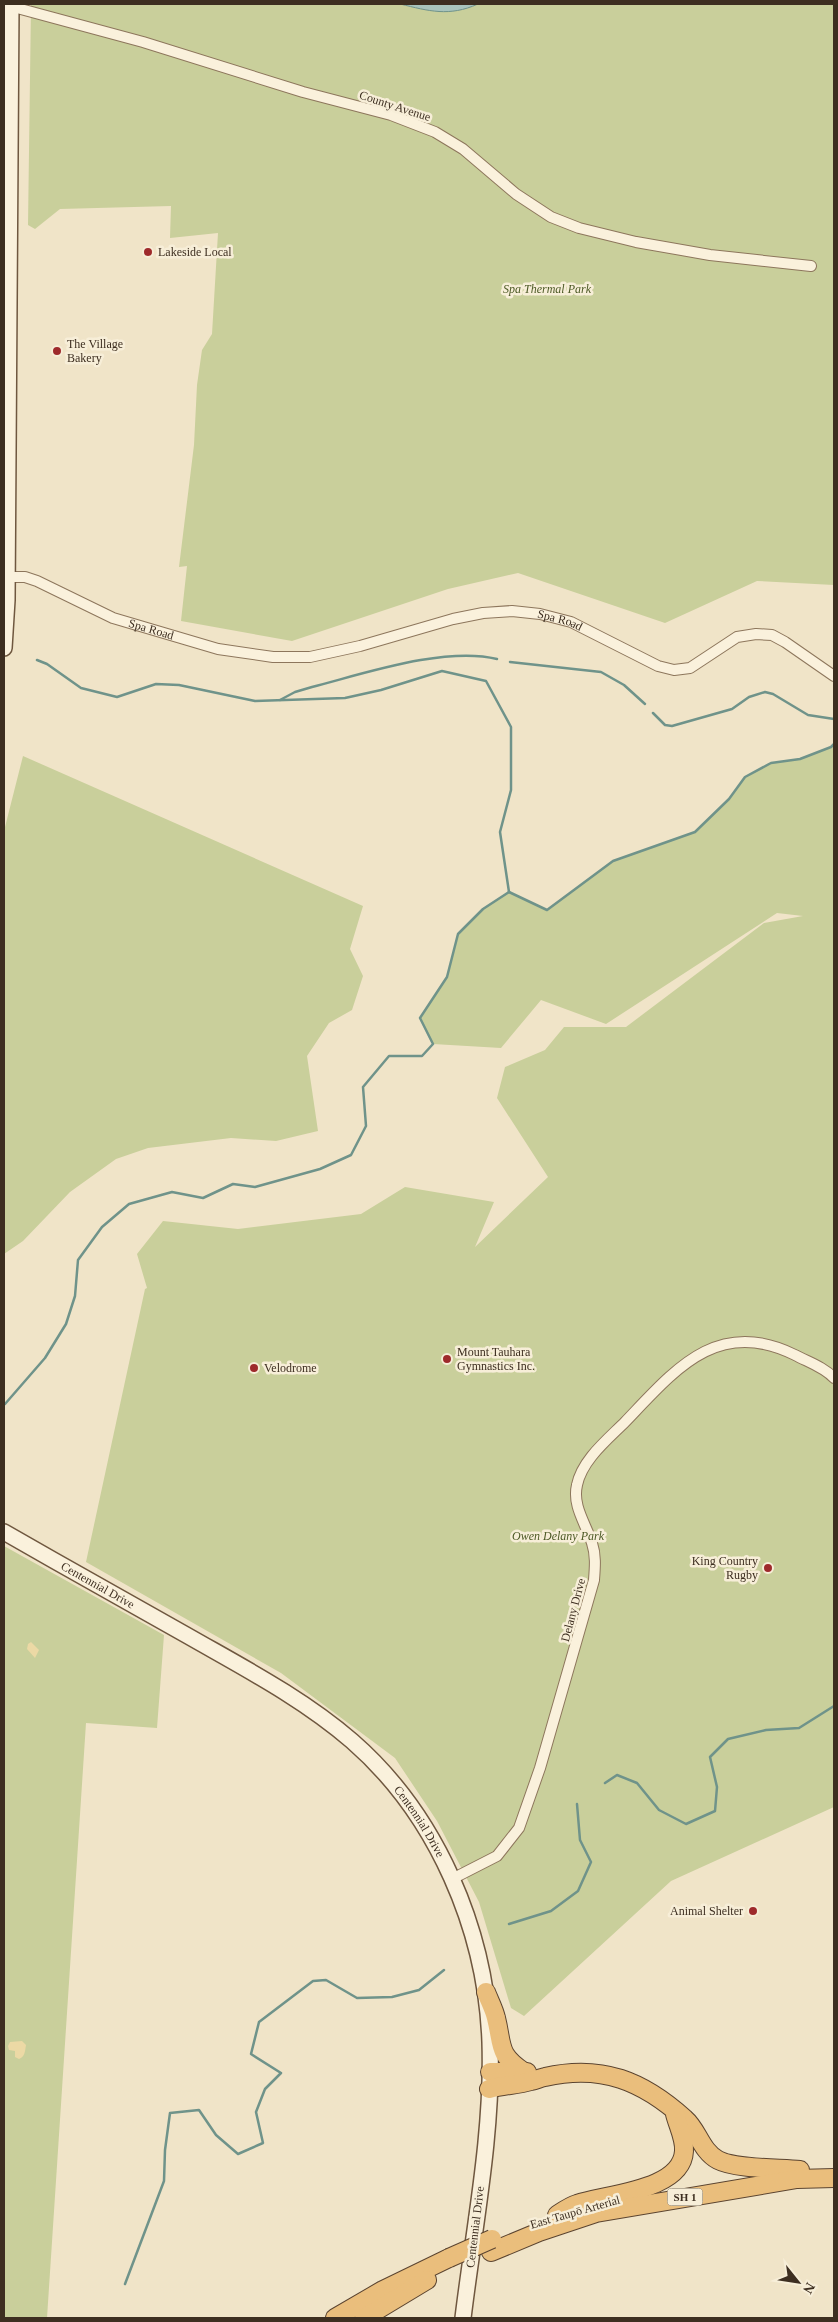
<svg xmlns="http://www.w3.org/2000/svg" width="838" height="2322" font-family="'Times New Roman',serif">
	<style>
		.green { fill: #c9cf9b }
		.sand { fill: #ecd9a5 }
		.water { fill: #a9c4bc; stroke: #6f938a }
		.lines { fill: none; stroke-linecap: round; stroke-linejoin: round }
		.stream { stroke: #6f938a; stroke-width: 2.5 }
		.minor-casing { stroke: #8d765c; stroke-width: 12 }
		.secondary-casing { stroke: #6f573f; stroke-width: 18 }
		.trunk-casing { stroke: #5b4430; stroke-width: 20 }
		.minor { stroke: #faf1dc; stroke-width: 10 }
		.secondary { stroke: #faf1dc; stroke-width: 15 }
		.trunk { stroke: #eabe7c; stroke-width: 18 }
		.trunk-bridge-casing { stroke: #5b4430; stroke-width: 20; stroke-linecap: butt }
		.trunk-bridge { stroke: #eabe7c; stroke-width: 18 }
		.poi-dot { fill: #9e2a2b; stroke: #f7eed8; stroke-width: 2 }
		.labels { text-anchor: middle; stroke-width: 5; stroke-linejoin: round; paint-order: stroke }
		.shield { fill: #f7eed8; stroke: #756857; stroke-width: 1 }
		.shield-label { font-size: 11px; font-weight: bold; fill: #3d2e20 }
		.street-label { font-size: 12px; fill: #3d2e20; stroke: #f7eed8 }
		.poi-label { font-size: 12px; fill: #3d2e20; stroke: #f7eed8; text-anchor: start }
		.park-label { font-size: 12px; font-style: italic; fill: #4d5a26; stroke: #f7eed8 }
	</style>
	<rect width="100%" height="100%" fill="#f0e4c8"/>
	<!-- green -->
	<g class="green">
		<path d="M31 4H400C429 11 449 17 478 4H834V585L757 581 665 623 518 573 448 589 292 641 181 621 187 566 179 567 194 445 197 385 202 350 212 334 218 233 170 238 171 206 60 209 35 229 28 225Z"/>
		<polygon points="834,744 834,1807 671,1881 524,2016 511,2008 479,1902 437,1821 395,1758 281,1673 86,1562 145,1289 147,1288 137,1254 163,1221 238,1229 361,1214 405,1187 494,1202 475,1247 548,1177 497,1098 505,1067 545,1050 564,1027 626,1027 764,923 803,916 777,913 606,1024 541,1000 501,1048 433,1044 420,1018 447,977 458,934 483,909 509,892 547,910 613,861 695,832 729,799 745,777 771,763 800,759 831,747"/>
		<polygon points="23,756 363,906 350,949 363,976 352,1010 329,1023 307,1056 318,1131 276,1141 231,1138 148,1148 116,1159 70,1192 23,1241 4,1254 4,831"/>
		<polygon points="4,1546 164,1635 157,1728 86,1723 47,2318 4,2318"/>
	</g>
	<!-- sand -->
	<g class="sand">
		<polygon points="31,1642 39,1650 35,1658 27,1649 28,1644"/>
		<path d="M22 2041 26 2045C25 2051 25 2057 19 2059L15 2057V2051L9 2050 8 2046 10 2042Z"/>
	</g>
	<!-- water -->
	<path class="water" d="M400 4H478C449 17 429 11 400 4Z"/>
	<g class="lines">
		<!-- stream -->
		<g class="stream">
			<polyline points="37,660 47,664 81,688 117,697 156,684 179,685 255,701 345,698 381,690 442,671 486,681 511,727 511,790 500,832 509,892"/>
			<polyline points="510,662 601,672 624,685 645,704"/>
			<path d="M280 700 295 692 312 687C363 674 445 646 497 659"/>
			<polyline points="653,713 665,725 672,726 732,709 749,697 765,692 773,694 808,715 834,719"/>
			<polyline points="509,892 547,910 613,861 695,832 729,799 745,777 771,763 800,759 831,747 834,744"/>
			<polyline points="5,1404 45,1358 66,1324 75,1296 78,1260 102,1227 129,1204 172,1192 203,1198 233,1184 255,1187 320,1169 351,1155 366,1126 363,1087 389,1056 422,1056 433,1044 420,1018 447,977 458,934 483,909 509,892"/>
			<polyline points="605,1783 617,1775 637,1783 659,1810 686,1824 715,1811 717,1787 710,1757 728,1739 766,1730 799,1728 834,1706"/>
			<polyline points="509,1924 551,1911 578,1891 591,1862 580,1840 577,1804"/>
			<polyline points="125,2284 164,2181 165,2150 170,2113 199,2110 216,2135 238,2154 263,2143 256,2112 265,2089 281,2073 251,2054 259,2022 313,1981 326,1980 357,1998 392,1997 419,1990 444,1970"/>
		</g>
		<!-- minor casing -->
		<g class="minor-casing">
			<g id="minor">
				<polyline points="10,9 17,8 143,42 303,92 391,115 435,132 463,149 516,194 551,217 579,228 636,242 710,255 811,266"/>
				<path id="s1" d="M7 577H25L37 581 113 618 218 649 273 657H310L360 646 453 619 483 613 512 611 540 614 571 622 658 666 674 670 690 668 737 637 756 634 772 635 785 642 834 676"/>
				<path d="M452 1879 497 1856 519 1828 540 1768 594 1580C595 1567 596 1555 592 1543 586 1524 572 1506 577 1485 582 1460 607 1440 625 1422 674 1371 717 1316 795 1355 808 1362 824 1367 834 1378"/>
			</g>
		</g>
		<!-- secondary casing -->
		<g class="secondary-casing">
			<g id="secondary">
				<polyline points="4,648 7,600 11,4"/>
				<path id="s2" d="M4 1532C65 1567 126 1601 188 1636 244 1668 302 1698 352 1741 437 1815 486 1930 490 2042 493 2134 474 2227 463 2318"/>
			</g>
		</g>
		<!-- trunk casing -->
		<g class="trunk-casing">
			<g id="trunk">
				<path d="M486 1992C489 2000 494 2009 496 2018 503 2046 497 2054 524 2072"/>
				<polyline points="490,2072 527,2072"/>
				<path d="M489 2089C503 2085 517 2085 531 2081 536 2080 540 2078 545 2077 602 2064 643 2081 685 2119 698 2130 701 2151 718 2160 735 2169 779 2168 800 2170"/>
				<path d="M557 2215C563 2211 570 2206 577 2204 606 2194 682 2191 684 2151 685 2139 678 2126 675 2114"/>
				<polyline points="491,2252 539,2232 596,2213 797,2179 834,2178"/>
				<polyline points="335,2318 383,2290 449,2258"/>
				<polyline points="364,2318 427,2280"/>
			</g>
		</g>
		<!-- minor -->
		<use href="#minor" class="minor"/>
		<!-- secondary -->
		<use href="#secondary" class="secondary"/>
		<!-- trunk -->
		<use href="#trunk" class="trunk"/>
		<!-- trunk-bridge casing -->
		<g class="trunk-bridge-casing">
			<polyline id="trunk-bridge" points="449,2258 492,2239"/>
		</g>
		<!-- trunk-bridge -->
		<use href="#trunk-bridge" class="trunk-bridge"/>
	</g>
	<!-- markers -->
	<g class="poi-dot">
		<circle cx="148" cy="252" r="5"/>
		<circle cx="57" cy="351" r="5"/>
		<circle cx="447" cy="1359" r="5"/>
		<circle cx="254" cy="1368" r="5"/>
		<circle cx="768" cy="1568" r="5"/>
		<circle cx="753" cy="1911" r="5"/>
	</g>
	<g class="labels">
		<!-- shield labels -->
		<rect class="shield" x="667.5" y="2188.5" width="35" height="17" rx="4"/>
		<g class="shield-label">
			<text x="685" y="2201">SH 1</text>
		</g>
		<!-- street labels -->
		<g class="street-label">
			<text transform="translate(395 106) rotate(18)" y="4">County Avenue</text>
			<text dy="4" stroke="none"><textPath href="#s1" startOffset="574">Spa Road</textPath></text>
			<text dy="4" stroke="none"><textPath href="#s1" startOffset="155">Spa Road</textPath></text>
			<text dy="4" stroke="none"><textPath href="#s2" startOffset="108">Centennial Drive</textPath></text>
			<text transform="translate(573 1610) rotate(-75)" y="4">Delany Drive</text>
			<text dy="4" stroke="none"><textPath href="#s2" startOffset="512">Centennial Drive</textPath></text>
			<text transform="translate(575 2212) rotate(-16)" y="4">East Taupō Arterial</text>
			<text transform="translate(475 2227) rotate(-83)" y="4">Centennial Drive</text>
		</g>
		<!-- poi labels -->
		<g class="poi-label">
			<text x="158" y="256">Lakeside Local</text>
			<text x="67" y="348">The Village<tspan x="67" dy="14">Bakery</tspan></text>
			<text x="457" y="1356">Mount Tauhara<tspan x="457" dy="14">Gymnastics Inc.</tspan></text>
			<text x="264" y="1372">Velodrome</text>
			<text x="758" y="1565" text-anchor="end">King Country<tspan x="758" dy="14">Rugby</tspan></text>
			<text x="743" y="1915" text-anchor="end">Animal Shelter</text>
		</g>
		<!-- park labels -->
		<g class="park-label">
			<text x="547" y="293">Spa Thermal Park</text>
			<text x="558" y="1540">Owen Delany Park</text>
		</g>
	</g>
	<!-- border -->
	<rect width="838" height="2322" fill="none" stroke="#3d2e20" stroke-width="10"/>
	<!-- north arrow -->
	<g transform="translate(798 2282) rotate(120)" stroke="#f7eed8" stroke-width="4" paint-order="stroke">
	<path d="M0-4L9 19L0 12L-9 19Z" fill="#3d2e20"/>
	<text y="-8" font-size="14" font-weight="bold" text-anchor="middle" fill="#3d2e20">N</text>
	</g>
</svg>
